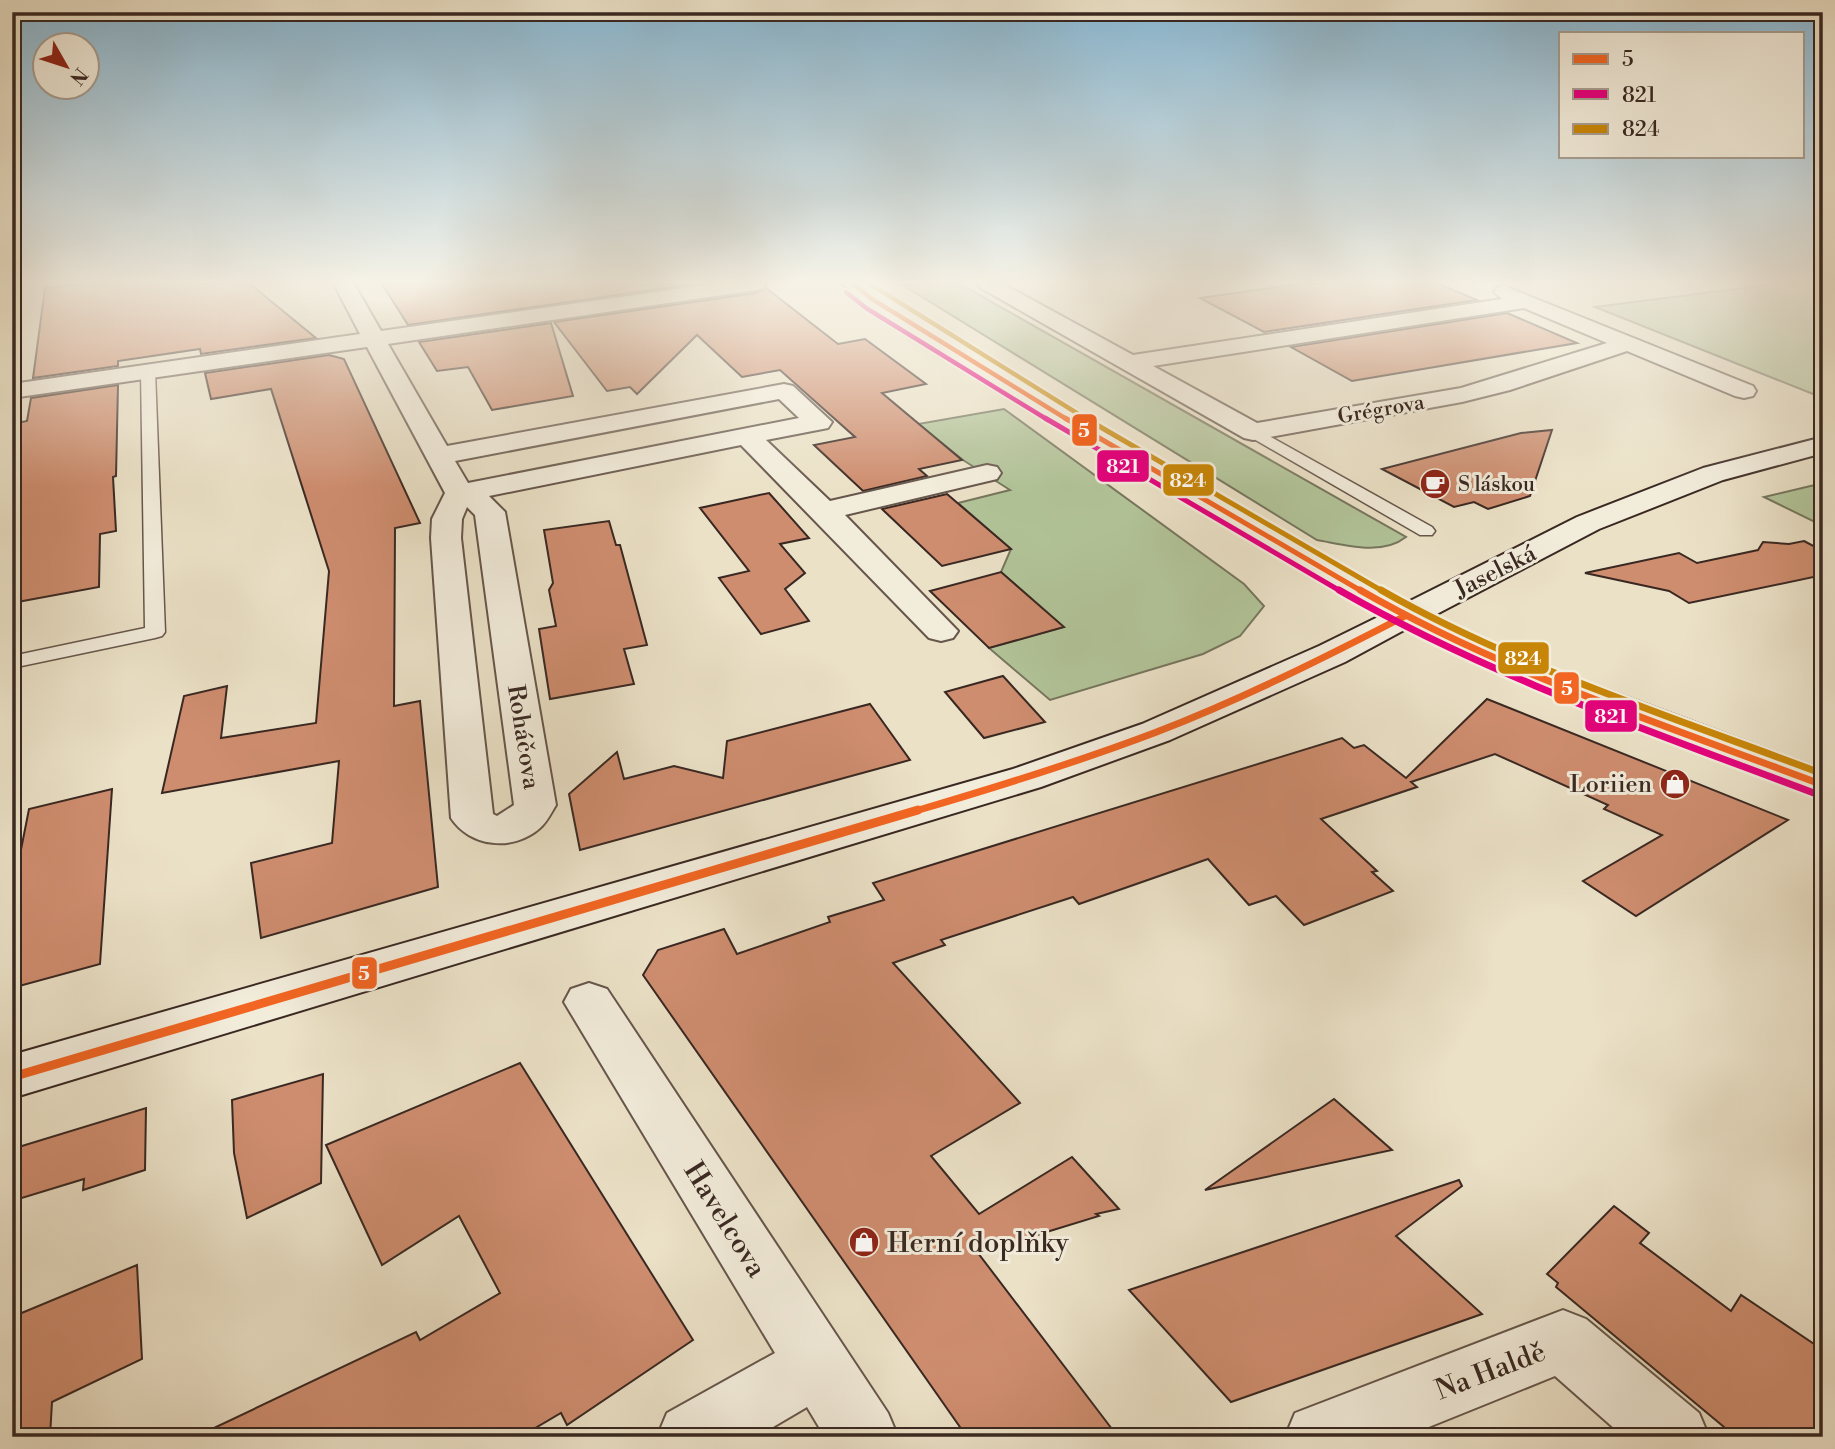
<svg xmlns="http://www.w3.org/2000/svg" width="1835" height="1449" font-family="'Libre Bodoni',serif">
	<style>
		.green { fill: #b2c499; stroke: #76765e; stroke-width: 2 }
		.building { fill: #ce8d6f; stroke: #392822; stroke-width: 2 }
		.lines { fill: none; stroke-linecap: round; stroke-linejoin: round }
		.lane-casing { stroke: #66564b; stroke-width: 3 }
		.street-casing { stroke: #66564b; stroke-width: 4 }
		.secondary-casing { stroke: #392822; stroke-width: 4 }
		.lane { fill: #f2ecdb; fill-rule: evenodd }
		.street { fill: #f2ecdb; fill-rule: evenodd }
		.secondary { fill: #f2ecdb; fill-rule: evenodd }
		.bus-1-far3-casing { stroke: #f2ecdb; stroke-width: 8 }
		.bus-1-far2-casing { stroke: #f2ecdb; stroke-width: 10 }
		.bus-1-far1-casing { stroke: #f2ecdb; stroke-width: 12 }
		.bus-1-casing { stroke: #f2ecdb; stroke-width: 14 }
		.bus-2-far2-casing { stroke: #f2ecdb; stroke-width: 8 }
		.bus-2-far1-casing { stroke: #f2ecdb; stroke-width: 10 }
		.bus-2-casing { stroke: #f2ecdb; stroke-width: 12 }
		.bus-3-far2-casing { stroke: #f2ecdb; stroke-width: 8 }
		.bus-3-far1-casing { stroke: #f2ecdb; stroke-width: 10 }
		.bus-3-casing { stroke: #f2ecdb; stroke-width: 12 }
		.bus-1-far3 { stroke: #f26522; stroke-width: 4.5 }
		.bus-1-far2 { stroke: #f26522; stroke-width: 5 }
		.bus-1-far1 { stroke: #f26522; stroke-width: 7 }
		.bus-1 { stroke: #f26522; stroke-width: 9 }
		.bus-2-far2 { stroke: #e5007d; stroke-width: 4.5 }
		.bus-2-far1 { stroke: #e5007d; stroke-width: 5 }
		.bus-2 { stroke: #e5007d; stroke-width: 7 }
		.bus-3-far2 { stroke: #c88608; stroke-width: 4.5 }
		.bus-3-far1 { stroke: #c88608; stroke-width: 5 }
		.bus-3 { stroke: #c88608; stroke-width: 7 }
		.labels { text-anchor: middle; stroke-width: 6; stroke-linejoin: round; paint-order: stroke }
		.far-street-label { font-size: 21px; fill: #392822; stroke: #f2ecdb }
		.far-poi-label { font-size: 21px; fill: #392822; stroke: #f2ecdb; text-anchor: start }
		.street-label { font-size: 24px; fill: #392822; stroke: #f2ecdb }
		.poi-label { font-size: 24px; fill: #392822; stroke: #f2ecdb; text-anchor: end }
		.near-street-label { font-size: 28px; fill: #392822; stroke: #f2ecdb }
		.near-poi-label { font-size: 28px; fill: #392822; stroke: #f2ecdb; text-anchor: start }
		.line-badge { stroke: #f2ecdb; stroke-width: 2.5 }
		.badge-label { font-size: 19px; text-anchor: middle; font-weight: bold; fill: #fff }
	</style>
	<rect width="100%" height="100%" fill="#ebe1c7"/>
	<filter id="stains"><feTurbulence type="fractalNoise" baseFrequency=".00286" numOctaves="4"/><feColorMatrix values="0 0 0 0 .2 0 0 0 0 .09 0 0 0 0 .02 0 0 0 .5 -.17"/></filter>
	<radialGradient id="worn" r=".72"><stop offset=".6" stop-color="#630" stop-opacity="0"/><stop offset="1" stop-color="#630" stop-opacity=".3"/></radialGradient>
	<!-- green -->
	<g class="green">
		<path d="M901 284H960L1406 537C1382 556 1346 545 1317 540Z"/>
		<polygon points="1775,284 1823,284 1823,398 1595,307"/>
		<polygon points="1004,409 1244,584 1264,606 1240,636 1203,654 1050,700 989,648 1063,627 1001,572 1011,549 958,503 1010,490 963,460 918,424"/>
		<polygon points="1823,483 1823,526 1764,497"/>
	</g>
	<!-- building -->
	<g class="building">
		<polygon points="80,284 250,284 316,338 201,354 200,349 118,361 118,366 33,378 45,288"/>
		<polygon points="382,284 694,284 408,325"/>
		<polygon points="1298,284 1439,284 1477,300 1264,332 1200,298"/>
		<polygon points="766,288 838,344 865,339 926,384 882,393 962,460 919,469 927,476 863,491 814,445 855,437 780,370 742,377 697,335 637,394 630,387 607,391 554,322 756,293"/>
		<polygon points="1507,313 1577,343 1352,381 1291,347"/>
		<polygon points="551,323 573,396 492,410 468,367 437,371 419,342"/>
		<polygon points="329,355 344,359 420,523 395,528 394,706 420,701 438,887 261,938 251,863 332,843 339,761 162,793 184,696 227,686 221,738 316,723 329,571 271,389 211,399 205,373"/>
		<polygon points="118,385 116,476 113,477 116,531 100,534 99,587 12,603 12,424 27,421 31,398"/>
		<polygon points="1552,430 1530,496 1488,509 1474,502 1454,507 1382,469 1521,433"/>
		<polygon points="769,493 809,538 780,544 805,573 785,589 809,621 761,634 719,578 749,571 700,508"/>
		<polygon points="947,494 1011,549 942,566 882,509"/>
		<polygon points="609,521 616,545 620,545 647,645 624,649 634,684 550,699 539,629 556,626 549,590 553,583 544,530"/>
		<polygon points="1804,541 1823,551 1823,575 1689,603 1669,591 1585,573 1679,553 1697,563 1758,550 1763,542 1789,544"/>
		<polygon points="1001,572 1064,627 989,648 930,591"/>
		<polygon points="1003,676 1045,722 984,738 945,692"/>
		<polygon points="1487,699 1788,820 1636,916 1583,881 1662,835 1604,809 1608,805 1495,754 1411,782 1417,787 1321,819 1377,871 1372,872 1393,891 1304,925 1276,896 1249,905 1208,859 1079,904 1073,897 941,940 945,945 893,963 1020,1103 931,1156 979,1214 1072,1157 1119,1209 1096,1214 1099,1216 978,1253 1118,1437 967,1437 643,975 658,950 724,929 737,954 830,922 828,917 884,900 873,883 1342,738 1354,748 1364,745 1406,778"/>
		<polygon points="870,704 910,760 580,850 569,794 617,752 624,779 674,766 723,778 727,741"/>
		<polygon points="112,789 100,964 12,988 12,895 29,809"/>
		<polygon points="520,1063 693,1340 567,1425 561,1413 520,1437 195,1437 416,1332 420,1340 500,1293 459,1216 382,1265 326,1145"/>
		<polygon points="323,1074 321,1183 247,1218 234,1153 232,1100"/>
		<polygon points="1334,1099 1392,1150 1205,1190"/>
		<polygon points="146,1108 145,1170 83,1190 84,1179 12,1201 12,1149"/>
		<polygon points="1459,1180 1462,1186 1396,1236 1482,1314 1231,1402 1129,1290"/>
		<polygon points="1614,1206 1649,1233 1640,1243 1731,1311 1741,1295 1823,1350 1823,1437 1736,1437 1556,1287 1558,1283 1547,1274"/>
		<polygon points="137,1265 142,1359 52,1402 50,1437 12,1437 12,1317"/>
	</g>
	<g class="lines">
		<!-- lane casing -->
		<g class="lane-casing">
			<g id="lane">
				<polygon points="148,367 155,371 165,632 162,636 155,638 12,668 12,656 145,628 141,371"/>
				<polygon points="1253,427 1432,527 1435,531 1432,535 1420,535 1247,435 1245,432 1247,429"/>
			</g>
		</g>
		<!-- street casing -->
		<g class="street-casing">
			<g id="street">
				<path d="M334 284H354L381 331 713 284H766L763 288 756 290 388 344 447 446 784 384 793 386 832 422 828 428 766 440 830 501 987 465 997 467 1001 473 997 479 845 515 958 631 953 638 941 641 929 638 741 445 489 496 505 512 556 805C551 813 547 822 540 828 513 852 470 847 451 818L431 538 432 519 445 493 367 347 12 398V384L360 334ZM779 399 799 418 468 483 455 461ZM467 507 475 515 514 805 497 816 493 814 461 538 462 519Z"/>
				<path d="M978 284H1003L1133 355 1502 299 1494 292 1497 288 1504 286 1753 386 1756 391 1753 396 1744 398 1735 396 1627 351 1510 390 1462 402 1253 440 1244 438 981 288ZM1524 308 1607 343 1461 388 1257 423 1153 366Z"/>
				<polygon points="589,983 607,989 888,1413 898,1437 825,1437 807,1407 756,1437 657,1437 667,1413 775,1353 564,1002 571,989"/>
				<polygon points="1563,1310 1586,1319 1699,1413 1709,1437 1624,1437 1555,1376 1404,1437 1285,1437 1295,1413"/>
			</g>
		</g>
		<!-- secondary casing -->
		<g class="secondary-casing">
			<polygon id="secondary" points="843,284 866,284 1136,450 1406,603 1577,517 1703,468 1823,437 1823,453 1723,480 1599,529 1433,616 1556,671 1823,770 1823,798 1530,687 1406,629 1345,662 1170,740 1041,787 12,1098 12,1055 1013,769 1142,724 1319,646 1380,616 1116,462 865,303"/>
		</g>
		<!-- lane -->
		<use href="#lane" class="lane"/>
		<!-- street -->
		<use href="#street" class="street"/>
		<!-- secondary -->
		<use href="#secondary" class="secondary"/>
		<!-- bus-1-far3 casing -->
		<g class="bus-1-far3-casing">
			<polyline id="bus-1-far3" points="853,284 872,299 1068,420"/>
		</g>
		<!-- bus-1-far2 casing -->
		<g class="bus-1-far2-casing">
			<polyline id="bus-1-far2" points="1065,418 1363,592"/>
		</g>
		<!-- bus-1-far1 casing -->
		<g class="bus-1-far1-casing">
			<g id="bus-1-far1">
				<path d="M1360 590C1506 674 1667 726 1823 785"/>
				<path d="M912 812C994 788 1075 763 1154 733 1240 700 1324 658 1405 616"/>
			</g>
		</g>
		<!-- bus-1 casing -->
		<g class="bus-1-casing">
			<polyline id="bus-1" points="12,1077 918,810"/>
		</g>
		<!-- bus-2-far2 casing -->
		<g class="bus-2-far2-casing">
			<polyline id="bus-2-far2" points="846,292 866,308 1048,420"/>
		</g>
		<!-- bus-2-far1 casing -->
		<g class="bus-2-far1-casing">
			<polyline id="bus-2-far1" points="1045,418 1342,592"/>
		</g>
		<!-- bus-2 casing -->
		<g class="bus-2-casing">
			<path id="bus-2" d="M1339 590C1490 677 1656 733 1819 795"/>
		</g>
		<!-- bus-3-far2 casing -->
		<g class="bus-3-far2-casing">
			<polyline id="bus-3-far2" points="870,284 1088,420"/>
		</g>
		<!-- bus-3-far1 casing -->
		<g class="bus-3-far1-casing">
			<polyline id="bus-3-far1" points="1085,418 1384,592"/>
		</g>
		<!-- bus-3 casing -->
		<g class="bus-3-casing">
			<path id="bus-3" d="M1381 590C1515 667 1678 719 1823 774"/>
		</g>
		<!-- bus-1-far3 -->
		<use href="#bus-1-far3" class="bus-1-far3"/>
		<!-- bus-1-far2 -->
		<use href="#bus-1-far2" class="bus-1-far2"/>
		<!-- bus-1-far1 -->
		<use href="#bus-1-far1" class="bus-1-far1"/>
		<!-- bus-1 -->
		<use href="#bus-1" class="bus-1"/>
		<!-- bus-2-far2 -->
		<use href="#bus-2-far2" class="bus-2-far2"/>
		<!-- bus-2-far1 -->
		<use href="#bus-2-far1" class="bus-2-far1"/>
		<!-- bus-2 -->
		<use href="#bus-2" class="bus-2"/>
		<!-- bus-3-far2 -->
		<use href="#bus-3-far2" class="bus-3-far2"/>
		<!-- bus-3-far1 -->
		<use href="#bus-3-far1" class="bus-3-far1"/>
		<!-- bus-3 -->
		<use href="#bus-3" class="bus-3"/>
	</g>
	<!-- sky -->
	<linearGradient id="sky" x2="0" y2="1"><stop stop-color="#88b8d4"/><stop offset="0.58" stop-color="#f6f2e6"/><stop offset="1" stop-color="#f6f2e6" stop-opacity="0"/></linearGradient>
	<rect width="1835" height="487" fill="url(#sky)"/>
	<!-- icons -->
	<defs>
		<g id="cafe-disc" transform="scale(1.575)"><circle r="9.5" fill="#8f2418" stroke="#f2ecdb"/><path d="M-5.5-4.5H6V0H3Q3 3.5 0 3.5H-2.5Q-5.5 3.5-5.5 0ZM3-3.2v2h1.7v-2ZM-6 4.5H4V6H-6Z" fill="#fff"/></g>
		<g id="shop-disc" transform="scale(1.575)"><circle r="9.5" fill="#8f2418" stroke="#f2ecdb"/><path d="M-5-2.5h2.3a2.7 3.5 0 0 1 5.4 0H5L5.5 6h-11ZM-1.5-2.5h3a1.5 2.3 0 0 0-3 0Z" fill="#fff"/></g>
	</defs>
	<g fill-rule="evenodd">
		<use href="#cafe-disc" x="1435" y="484"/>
		<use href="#shop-disc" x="1675" y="784"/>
		<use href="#shop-disc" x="864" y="1242"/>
	</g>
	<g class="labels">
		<!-- far-street labels -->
		<g class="far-street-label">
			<text transform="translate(1381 409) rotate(-10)" y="7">Grégrova</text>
		</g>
		<!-- far-poi labels -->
		<g class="far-poi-label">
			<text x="1458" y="491">S láskou</text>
		</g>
		<!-- street labels -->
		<g class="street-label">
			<text transform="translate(1495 571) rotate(-27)" y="8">Jaselská</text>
			<text transform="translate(524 737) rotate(81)" y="8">Roháčova</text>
		</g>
		<!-- poi labels -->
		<g class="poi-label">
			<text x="1652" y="792">Loriien</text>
		</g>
		<!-- near-street labels -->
		<g class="near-street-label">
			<text transform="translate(726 1219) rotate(58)" y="10">Havelcova</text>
			<text transform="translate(1490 1370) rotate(-21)" y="10">Na Haldě</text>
		</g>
		<!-- near-poi labels -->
		<g class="near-poi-label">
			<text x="887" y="1252">Herní doplňky</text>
		</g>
	</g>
	<g class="line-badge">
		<rect x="1071" y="413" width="27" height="34" rx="7" fill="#f26522"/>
		<rect x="1096" y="449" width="54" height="34" rx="7" fill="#e5007d"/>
		<rect x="1162" y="463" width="53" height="34" rx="7" fill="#c88608"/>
		<rect x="1497" y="641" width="53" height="34" rx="7" fill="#c88608"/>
		<rect x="1553" y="671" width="27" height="34" rx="7" fill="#f26522"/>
		<rect x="1584" y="699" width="54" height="34" rx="7" fill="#e5007d"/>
		<rect x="351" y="956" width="27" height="34" rx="7" fill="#f26522"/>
	</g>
	<g class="badge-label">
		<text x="1084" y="437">5</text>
		<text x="1123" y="473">821</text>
		<text x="1188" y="487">824</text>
		<text x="1523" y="665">824</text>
		<text x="1567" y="695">5</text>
		<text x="1611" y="723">821</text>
		<text x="364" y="980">5</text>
	</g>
	<!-- margin -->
	<rect width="1835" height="1449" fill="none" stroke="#ebe1c7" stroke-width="42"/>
	<rect x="14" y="14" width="1807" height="1421" fill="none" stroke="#392822" stroke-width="3.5"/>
	<rect x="21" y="21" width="1793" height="1407" fill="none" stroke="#392822" stroke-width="2"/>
	<!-- legend -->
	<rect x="1559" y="32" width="245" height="126" fill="#f2ecdb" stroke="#a89e91" stroke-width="2"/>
	<rect x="1573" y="54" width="35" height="10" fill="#f26522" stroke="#a89e91" stroke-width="2"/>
	<text x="1622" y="66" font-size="21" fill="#392822">5</text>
	<rect x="1573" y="89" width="35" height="10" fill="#e5007d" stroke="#a89e91" stroke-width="2"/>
	<text x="1622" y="102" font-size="21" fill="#392822">821</text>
	<rect x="1573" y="124" width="35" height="10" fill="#c88608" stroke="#a89e91" stroke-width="2"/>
	<text x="1622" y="136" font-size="21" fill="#392822">824</text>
	<!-- north arrow -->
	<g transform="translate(66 66) rotate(129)"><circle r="33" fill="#f2ecdb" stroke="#a89e91" stroke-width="2"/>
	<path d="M0-5L12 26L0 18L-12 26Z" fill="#8f2418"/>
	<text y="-10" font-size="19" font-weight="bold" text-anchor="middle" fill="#392822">N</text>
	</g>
	<rect width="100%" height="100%" filter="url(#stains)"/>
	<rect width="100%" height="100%" fill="url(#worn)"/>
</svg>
